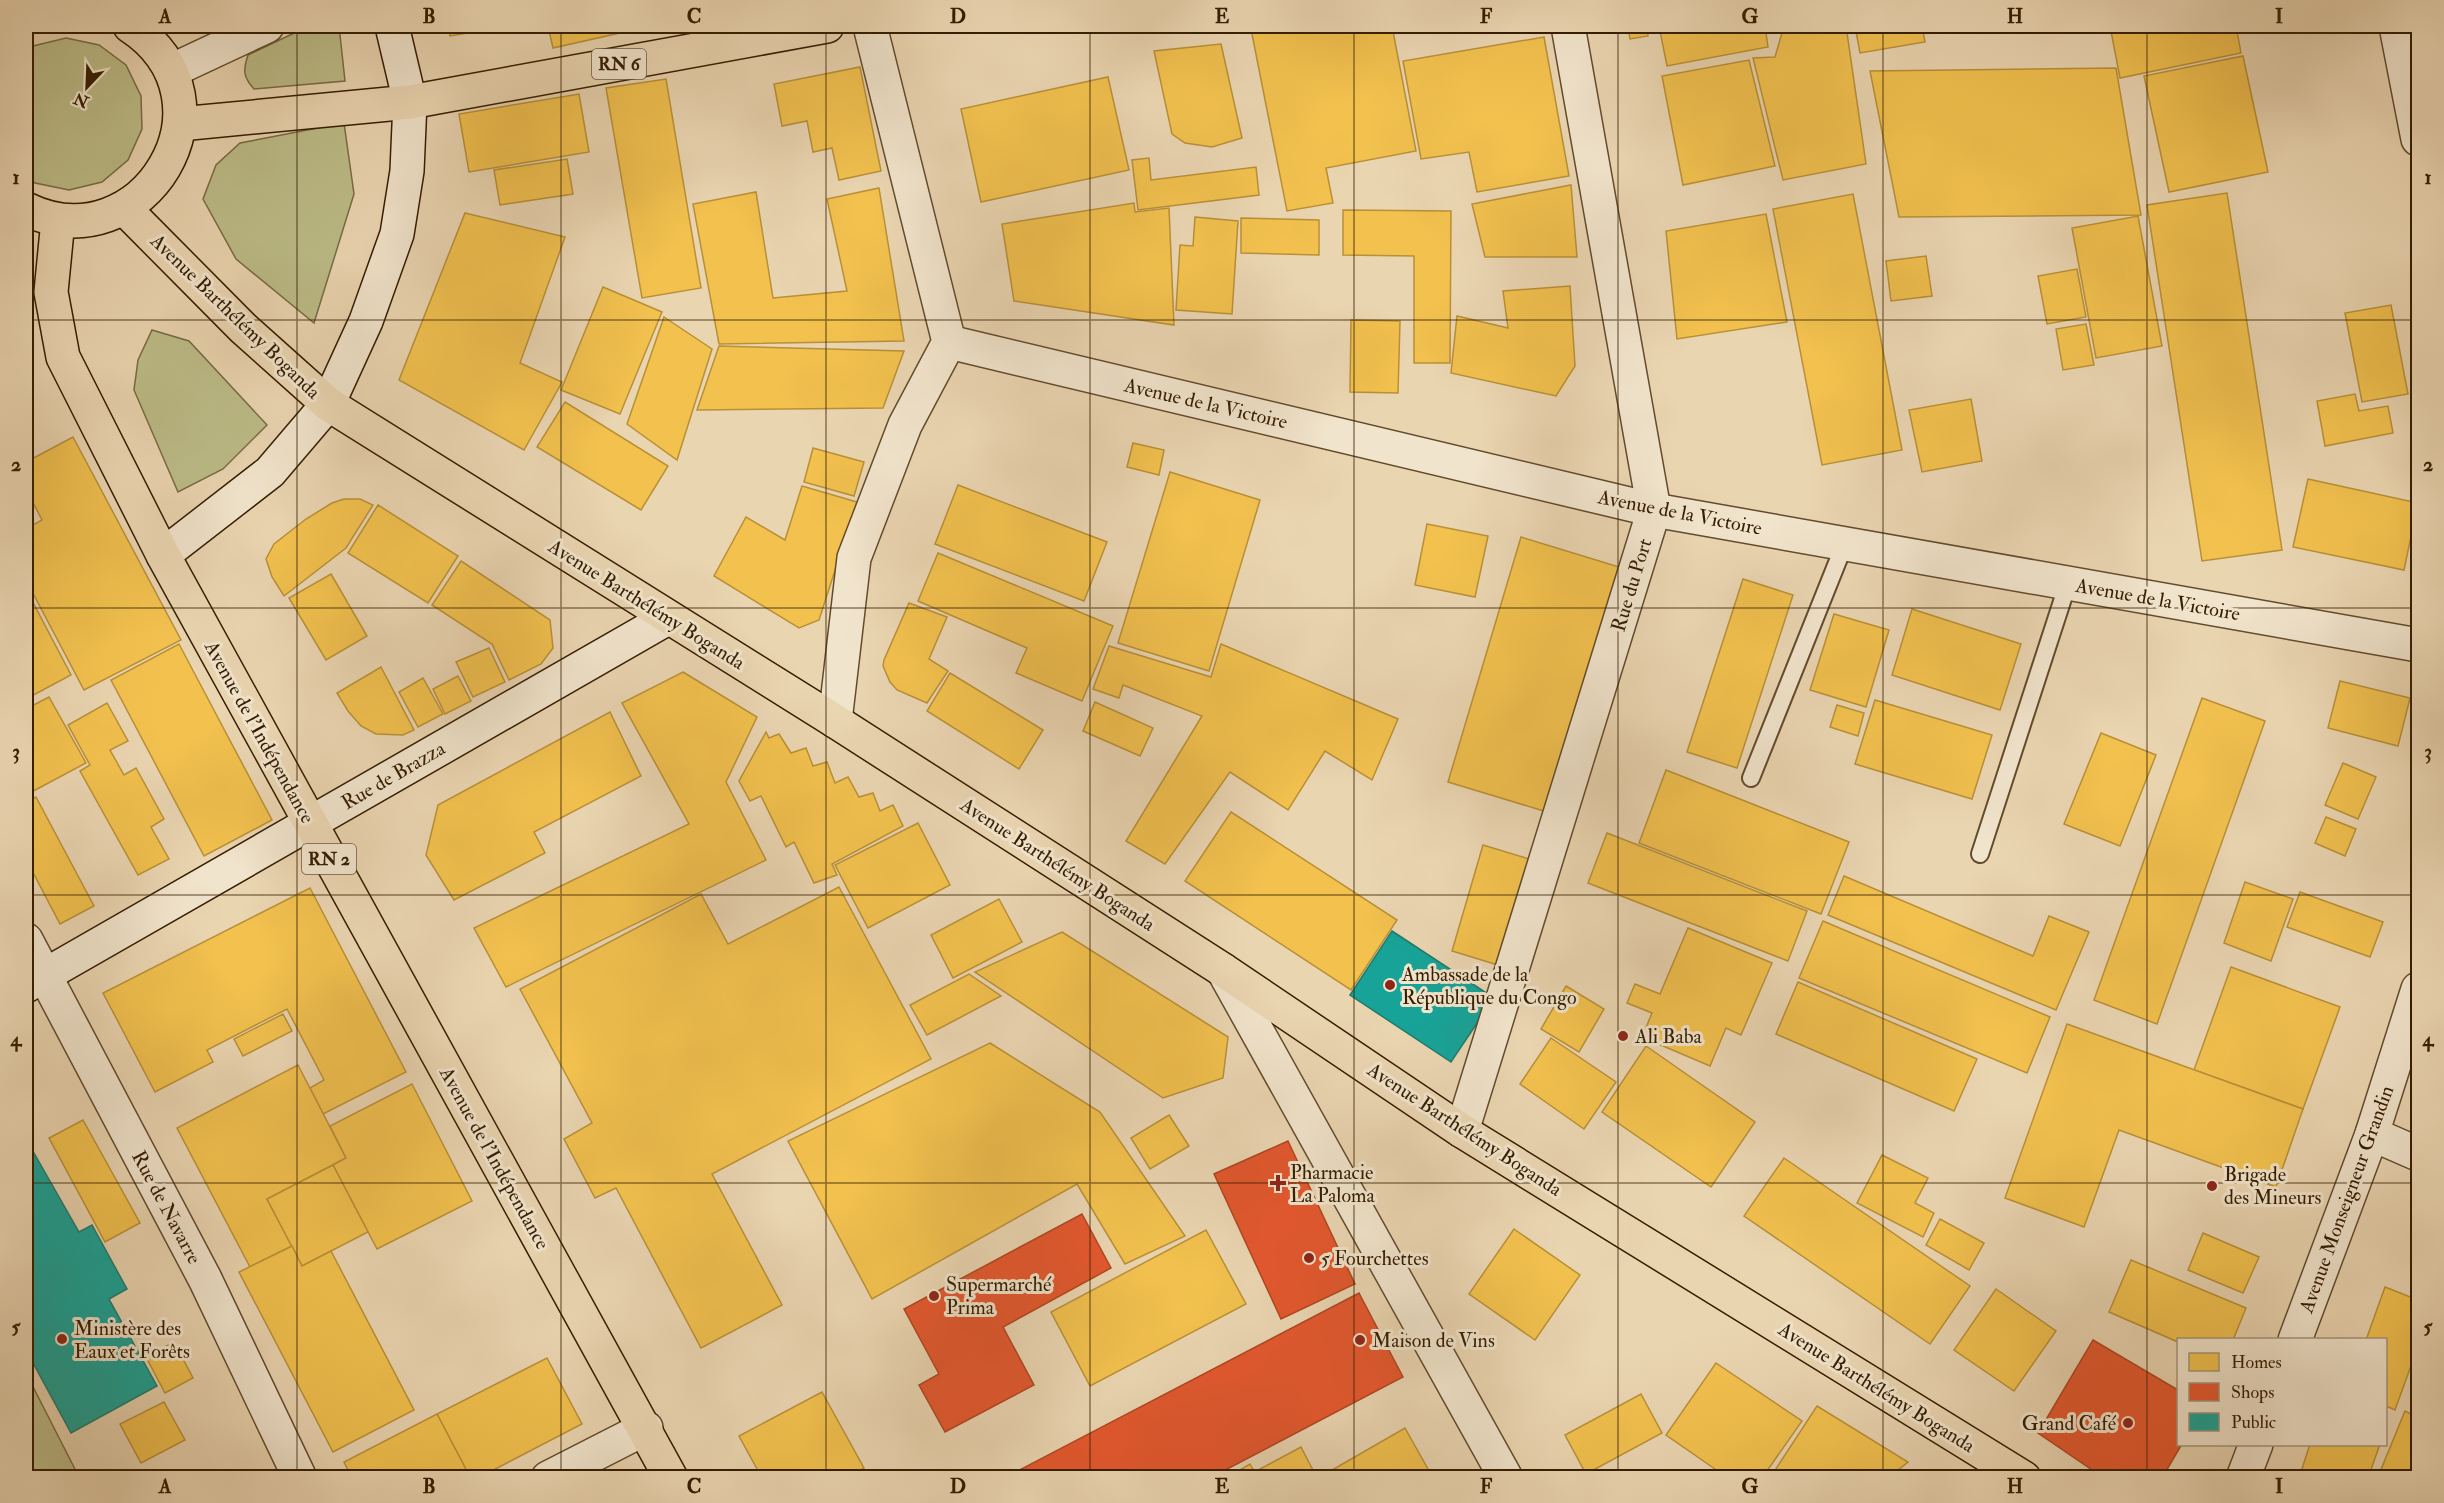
<svg xmlns="http://www.w3.org/2000/svg" width="2444" height="1503" font-family="'IM FELL Double Pica',serif">
	<style>
		.green { fill: #bcbc88; stroke: #786c44; stroke-width: 1.5 }
		.homes { fill: #f2c14e; stroke: #b99037; stroke-width: 1.5 }
		.shops { fill: #e4572e; stroke: #af4620; stroke-width: 1.5 }
		.public { fill: #17a398; stroke: #207b6a; stroke-width: 1.5 }
		.lines { fill: none; stroke-linecap: round; stroke-linejoin: round }
		.lane-casing { stroke: #624b2c; stroke-width: 20 }
		.street-casing { stroke: #624b2c; stroke-width: 36 }
		.secondary-casing { stroke: #341d00; stroke-width: 36 }
		.primary-casing { stroke: #341d00; stroke-width: 36 }
		.lane { stroke: #f1e4cc; stroke-width: 16 }
		.street { stroke: #f1e4cc; stroke-width: 33 }
		.secondary { stroke: #f1e4cc; stroke-width: 33 }
		.primary { stroke: #ead5b1; stroke-width: 33 }
		.grid { fill: none; stroke: #341d00; stroke-width: 1.5; stroke-opacity: 0.55 }
		.poi-dot { fill: #8f2418; stroke: #f1e4cc; stroke-width: 2 }
		.labels { text-anchor: middle; stroke-width: 6; stroke-linejoin: round; paint-order: stroke }
		.shield { fill: #f1e4cc; stroke: #6d593d; stroke-width: 1.5 }
		.shield-label { font-size: 18px; font-weight: bold; fill: #341d00 }
		.street-label { font-size: 20px; fill: #341d00; stroke: #f1e4cc }
		.poi-label { font-size: 20px; fill: #341d00; stroke: #f1e4cc; text-anchor: start }
		.neatline { fill: none; stroke: #341d00; stroke-width: 2 }
		.grid-label { font-size: 20px; text-anchor: middle; font-weight: bold; fill: #341d00 }
	</style>
	<rect width="100%" height="100%" fill="#ead5b1"/>
	<filter id="stains"><feTurbulence type="fractalNoise" baseFrequency=".00333" numOctaves="4"/><feColorMatrix values="0 0 0 0 .2 0 0 0 0 .09 0 0 0 0 .02 0 0 0 .5 -.17"/></filter>
	<radialGradient id="worn" r=".72"><stop offset=".6" stop-color="#630" stop-opacity="0"/><stop offset="1" stop-color="#630" stop-opacity=".3"/></radialGradient>
	<!-- green -->
	<g class="green">
		<path d="M309 26H339L345 81 254 89C243 77 243 70 248 55Z"/>
		<polygon points="66,38 99,45 126,65 141,96 142,129 128,160 102,182 69,190 35,183 26,176 26,52 33,46"/>
		<polygon points="344,123 354,194 314,323 236,259 203,199 216,165 240,143"/>
		<polygon points="152,330 189,341 267,425 223,469 178,492 134,390 138,360"/>
		<polygon points="27,1375 79,1477 26,1477"/>
	</g>
	<!-- homes -->
	<g class="homes">
		<polygon points="448,26 511,26 450,36"/>
		<polygon points="548,26 651,26 553,48"/>
		<polygon points="1267,26 1392,26 1416,151 1326,168 1333,203 1287,211 1251,29"/>
		<polygon points="1628,26 1647,26 1648,36 1630,39"/>
		<polygon points="1659,26 1765,26 1768,47 1667,66"/>
		<polygon points="1784,26 1846,26 1866,164 1783,180 1753,58 1775,57"/>
		<polygon points="1855,26 1922,26 1925,42 1860,53"/>
		<polygon points="2110,26 2236,26 2241,53 2120,78"/>
		<polygon points="1544,37 1569,176 1477,192 1469,152 1421,159 1403,61"/>
		<polygon points="1221,44 1242,138 1212,147 1185,143 1172,134 1154,51"/>
		<polygon points="2243,56 2268,172 2169,192 2144,76"/>
		<polygon points="1749,60 1775,166 1683,185 1662,76"/>
		<polygon points="860,67 881,171 839,180 832,148 813,152 807,121 782,126 774,84"/>
		<polygon points="2116,68 2141,215 1899,217 1870,71"/>
		<polygon points="1108,77 1129,170 981,202 961,109"/>
		<polygon points="666,79 701,288 642,298 606,88"/>
		<polygon points="579,94 589,152 469,172 459,114"/>
		<polygon points="1149,158 1151,180 1256,167 1259,195 1138,210 1132,160"/>
		<polygon points="567,159 573,194 500,205 494,170"/>
		<polygon points="1571,185 1577,257 1485,257 1472,204"/>
		<polygon points="879,188 904,341 719,344 693,204 756,192 773,298 847,291 827,199"/>
		<polygon points="2227,193 2282,550 2202,561 2147,205"/>
		<polygon points="1853,194 1902,450 1822,465 1773,209"/>
		<polygon points="1134,203 1135,212 1169,208 1174,325 1014,301 1002,224"/>
		<polygon points="1343,210 1451,211 1450,363 1414,363 1414,256 1343,255"/>
		<polygon points="465,213 565,237 520,363 562,382 524,450 399,380"/>
		<polygon points="1766,214 1787,322 1677,339 1666,231"/>
		<polygon points="2138,216 2162,346 2096,358 2072,228"/>
		<polygon points="1195,217 1238,221 1232,314 1176,310 1180,245 1193,246"/>
		<polygon points="1241,218 1319,220 1319,255 1241,253"/>
		<polygon points="1926,256 1932,296 1891,301 1886,261"/>
		<polygon points="2077,269 2086,317 2047,324 2038,276"/>
		<polygon points="1570,286 1575,366 1556,396 1451,373 1457,316 1508,328 1503,291"/>
		<polygon points="603,287 662,312 620,414 561,390"/>
		<polygon points="2391,305 2408,394 2362,402 2345,313"/>
		<polygon points="664,317 712,349 677,460 627,424"/>
		<polygon points="1351,320 1400,321 1398,393 1350,392"/>
		<polygon points="2086,324 2094,365 2063,370 2056,329"/>
		<polygon points="719,346 904,351 883,408 697,410"/>
		<polygon points="2355,394 2359,411 2388,406 2393,433 2325,446 2317,401"/>
		<polygon points="1971,399 1982,461 1922,472 1909,410"/>
		<polygon points="565,402 668,466 641,510 537,447"/>
		<polygon points="73,437 181,640 84,690 26,580 26,529 42,520 26,489 26,462"/>
		<polygon points="1133,443 1164,450 1159,475 1127,467"/>
		<polygon points="813,448 864,462 854,496 804,482"/>
		<polygon points="1170,472 1260,500 1209,671 1118,643"/>
		<polygon points="2308,479 2418,503 2404,570 2293,547"/>
		<polygon points="958,485 1107,542 1084,601 935,544"/>
		<polygon points="802,486 857,502 819,620 799,628 714,576 746,517 785,540"/>
		<polygon points="344,499 360,499 373,505 346,548 284,596 272,577 266,559 274,544 306,519 332,503"/>
		<polygon points="378,505 458,556 428,603 348,553"/>
		<polygon points="1427,524 1488,536 1475,597 1415,585"/>
		<polygon points="1521,537 1619,567 1547,812 1448,782"/>
		<polygon points="938,553 1113,626 1082,701 1016,673 1027,648 918,601"/>
		<polygon points="461,561 550,620 553,648 541,664 509,680 492,644 432,605"/>
		<polygon points="331,574 367,636 326,660 289,598"/>
		<polygon points="1743,579 1793,595 1737,768 1687,752"/>
		<polygon points="26,589 71,675 26,699"/>
		<polygon points="909,603 947,617 929,659 948,671 927,703 897,690 890,682 883,666 884,660"/>
		<polygon points="1912,609 2021,644 2000,710 1892,675"/>
		<polygon points="1834,614 1889,630 1866,707 1810,690"/>
		<polygon points="179,644 272,820 204,856 111,680"/>
		<polygon points="1221,644 1398,719 1372,780 1325,751 1288,810 1230,772 1165,864 1126,841 1202,716 1123,685 1119,698 1093,689 1109,646 1211,677"/>
		<polygon points="489,648 505,682 473,697 456,662"/>
		<polygon points="381,667 414,730 403,735 376,734 361,726 348,711 337,693"/>
		<polygon points="683,672 757,717 726,782 766,860 506,987 474,928 689,824 622,703"/>
		<polygon points="950,673 1043,730 1019,769 927,711"/>
		<polygon points="458,676 471,701 445,714 433,689"/>
		<polygon points="423,678 443,714 418,727 399,692"/>
		<polygon points="2340,681 2410,698 2398,746 2328,728"/>
		<polygon points="49,697 86,763 26,795 26,709"/>
		<polygon points="2202,698 2265,721 2157,1024 2094,1000"/>
		<polygon points="1875,700 1992,735 1972,799 1855,764"/>
		<polygon points="1095,702 1153,728 1140,756 1083,731"/>
		<polygon points="107,703 128,741 110,750 124,775 136,768 164,819 151,827 169,859 138,875 80,771 90,765 68,725"/>
		<polygon points="1837,705 1864,713 1858,736 1830,727"/>
		<polygon points="610,712 641,776 534,832 545,853 454,900 426,855 438,805"/>
		<polygon points="766,732 769,738 779,734 791,753 806,748 813,766 827,762 835,783 848,777 859,797 873,793 880,811 893,805 903,826 832,864 837,875 814,883 794,842 786,847 761,796 750,801 739,781"/>
		<polygon points="2101,733 2156,755 2120,846 2064,824"/>
		<polygon points="2343,763 2376,777 2358,819 2325,805"/>
		<polygon points="1666,770 1849,842 1821,914 1639,843"/>
		<polygon points="36,797 94,906 60,924 26,859 26,803"/>
		<polygon points="1231,812 1397,920 1351,990 1185,881"/>
		<polygon points="2326,817 2356,829 2345,856 2315,843"/>
		<polygon points="918,823 950,885 868,928 835,865"/>
		<polygon points="1607,833 1807,911 1788,961 1588,883"/>
		<polygon points="1483,845 1529,859 1498,965 1452,951"/>
		<polygon points="1844,876 2033,956 2049,916 2089,932 2056,1010 1828,915"/>
		<polygon points="2245,882 2293,899 2271,961 2224,943"/>
		<polygon points="839,887 931,1059 712,1174 782,1305 701,1348 616,1188 595,1198 564,1139 592,1123 520,989 701,894 728,944"/>
		<polygon points="310,888 406,1072 323,1114 310,1088 324,1080 287,1009 207,1050 213,1062 155,1092 103,993"/>
		<polygon points="2300,892 2383,922 2370,957 2287,927"/>
		<polygon points="999,899 1022,942 953,978 931,935"/>
		<polygon points="1823,921 2050,1017 2027,1073 1799,978"/>
		<polygon points="1688,928 1772,963 1741,1035 1726,1028 1710,1066 1642,1037 1652,1013 1627,1003 1635,984 1660,994"/>
		<polygon points="1062,932 1228,1037 1223,1078 1163,1098 975,972"/>
		<polygon points="2231,967 2340,1007 2303,1109 2194,1070"/>
		<polygon points="969,974 1001,996 927,1035 910,1005"/>
		<polygon points="1798,982 1977,1059 1954,1111 1776,1034"/>
		<polygon points="1566,986 1604,1009 1579,1052 1541,1029"/>
		<polygon points="283,1014 292,1031 243,1056 234,1039"/>
		<polygon points="2067,1024 2303,1109 2276,1187 2119,1130 2084,1227 2005,1198"/>
		<polygon points="1551,1038 1616,1082 1584,1129 1520,1084"/>
		<polygon points="990,1043 1100,1112 1185,1236 1125,1264 1077,1184 872,1299 788,1141"/>
		<polygon points="1646,1046 1755,1122 1711,1187 1602,1112"/>
		<polygon points="298,1065 346,1158 267,1199 292,1246 250,1267 177,1128"/>
		<polygon points="412,1084 472,1201 377,1249 333,1165 346,1158 330,1126"/>
		<polygon points="1169,1115 1189,1146 1150,1169 1131,1138"/>
		<polygon points="83,1120 140,1223 105,1242 49,1138"/>
		<polygon points="1882,1155 1928,1178 1915,1203 1934,1213 1923,1237 1857,1203"/>
		<polygon points="1784,1158 1970,1286 1930,1344 1744,1216"/>
		<polygon points="333,1165 368,1232 302,1266 267,1199"/>
		<polygon points="1940,1219 1984,1243 1969,1270 1926,1245"/>
		<polygon points="1514,1229 1580,1275 1535,1340 1469,1294"/>
		<polygon points="1206,1230 1246,1304 1090,1386 1051,1312"/>
		<polygon points="2203,1233 2259,1257 2243,1293 2188,1270"/>
		<polygon points="292,1246 302,1266 331,1251 414,1410 333,1452 239,1272"/>
		<polygon points="2131,1260 2246,1308 2233,1340 2178,1340 2178,1342 2109,1312"/>
		<polygon points="2385,1287 2418,1300 2418,1352 2416,1352 2395,1410 2386,1406 2386,1340 2366,1340"/>
		<polygon points="1996,1289 2056,1331 2014,1391 1954,1350"/>
		<polygon points="174,1342 193,1378 165,1393 146,1357"/>
		<polygon points="547,1358 582,1424 478,1478 470,1478 437,1414"/>
		<polygon points="1716,1363 1802,1421 1762,1478 1728,1478 1666,1435"/>
		<polygon points="822,1392 864,1468 846,1478 762,1478 739,1436"/>
		<polygon points="1641,1394 1662,1433 1586,1474 1565,1435"/>
		<polygon points="164,1402 185,1440 141,1463 120,1424"/>
		<polygon points="1817,1406 1908,1462 1888,1478 1770,1478"/>
		<polygon points="2405,1411 2418,1418 2418,1478 2392,1478 2380,1472"/>
		<polygon points="437,1414 469,1475 464,1478 352,1478 344,1462"/>
		<polygon points="1405,1428 1433,1478 1337,1478 1332,1470"/>
		<polygon points="2310,1444 2380,1444 2368,1478 2299,1478"/>
		<polygon points="1301,1447 1317,1478 1265,1478 1260,1469"/>
		<polygon points="1250,1464 1258,1478 1226,1478"/>
	</g>
	<!-- shops -->
	<g class="shops">
		<polygon points="1288,1141 1355,1284 1281,1319 1214,1174"/>
		<polygon points="1082,1214 1111,1268 1003,1327 1034,1385 945,1432 919,1385 939,1374 904,1309"/>
		<polygon points="1359,1293 1403,1377 1210,1478 1004,1478"/>
		<polygon points="2093,1340 2178,1390 2178,1444 2182,1444 2162,1478 2104,1478 2038,1433"/>
	</g>
	<!-- public -->
	<g class="public">
		<polygon points="1392,931 1494,998 1451,1062 1350,995"/>
		<polygon points="30,1146 79,1232 92,1225 127,1289 109,1299 157,1386 71,1433 26,1350 26,1148"/>
	</g>
	<g class="lines">
		<!-- lane casing -->
		<g class="lane-casing">
			<g id="lane">
				<polyline points="1751,778 1845,543"/>
				<polyline points="1980,854 2068,583"/>
			</g>
		</g>
		<!-- street casing -->
		<g class="street-casing">
			<g id="street">
				<polyline points="2396,26 2418,139"/>
				<polyline points="171,71 267,26"/>
				<polyline points="949,342 1654,510 2418,645"/>
				<polyline points="835,721 854,558 905,425 949,342 870,26"/>
				<polyline points="26,940 205,1279 300,1478"/>
				<polyline points="1223,970 1506,1478"/>
				<polyline points="1462,1131 1654,510 1568,26"/>
				<polyline points="2372,1134 2418,1154"/>
				<polyline points="2295,1340 2372,1134 2418,989"/>
				<polyline points="548,1478 646,1428"/>
				<polyline points="2243,1478 2256,1444"/>
			</g>
		</g>
		<!-- secondary casing -->
		<g class="secondary-casing">
			<g id="secondary">
				<polyline points="163,555 270,472 328,404 366,321 397,234 407,171 410,102 392,26"/>
				<polyline points="26,986 668,618"/>
			</g>
		</g>
		<!-- primary casing -->
		<g class="primary-casing">
			<g id="primary">
				<polyline points="180,124 410,102 827,26"/>
				<polyline points="124,208 243,328 328,404 835,721 1223,970 1462,1131 2024,1478"/>
				<path d="M26 209C142 266 244 101 130 26"/>
				<polyline points="58,220 51,292 63,357 163,555 671,1478"/>
			</g>
		</g>
		<!-- lane -->
		<use href="#lane" class="lane"/>
		<!-- street -->
		<use href="#street" class="street"/>
		<!-- secondary -->
		<use href="#secondary" class="secondary"/>
		<!-- primary -->
		<use href="#primary" class="primary"/>
	</g>
	<!-- grid -->
	<path class="grid" d="M297 26V1478M561 26V1478M826 26V1478M1090 26V1478M1354 26V1478M1618 26V1478M1883 26V1478M2147 26V1478M26 320H2418M26 608H2418M26 895H2418M26 1183H2418"/>
	<!-- markers -->
	<g class="poi-dot">
		<circle cx="1390" cy="985" r="6"/>
		<circle cx="1623" cy="1036" r="6"/>
		<path d="M1275 1174h6v6h6v6h-6v6h-6v-6h-6v-6h6z"/>
		<circle cx="2212" cy="1186" r="6"/>
		<circle cx="1309" cy="1258" r="6"/>
		<circle cx="934" cy="1296" r="6"/>
		<circle cx="62" cy="1339" r="6"/>
		<circle cx="1360" cy="1340" r="6"/>
		<circle cx="2128" cy="1423" r="6"/>
	</g>
	<g class="labels">
		<!-- shield labels -->
		<g class="shield">
			<rect x="592" y="49" width="54" height="30" rx="4.5"/>
			<rect x="302" y="844" width="54" height="30" rx="4.5"/>
		</g>
		<g class="shield-label">
			<text x="619" y="70">RN 6</text>
			<text x="329" y="865">RN 2</text>
		</g>
		<!-- street labels -->
		<g class="street-label">
			<text transform="translate(236 316) rotate(44)" y="7">Avenue Barthélémy Boganda</text>
			<text transform="translate(1206 403) rotate(13)" y="7">Avenue de la Victoire</text>
			<text transform="translate(1680 512) rotate(11)" y="7">Avenue de la Victoire</text>
			<text transform="translate(1631 585) rotate(-73)" y="7">Rue du Port</text>
			<text transform="translate(2158 599) rotate(10)" y="7">Avenue de la Victoire</text>
			<text transform="translate(647 604) rotate(32)" y="7">Avenue Barthélémy Boganda</text>
			<text transform="translate(260 732) rotate(61)" y="7">Avenue de l'Indépendance</text>
			<text transform="translate(393 775) rotate(-30)" y="7">Rue de Brazza</text>
			<text transform="translate(1058 864) rotate(33)" y="7">Avenue Barthélémy Boganda</text>
			<text transform="translate(1465 1129) rotate(33)" y="7">Avenue Barthélémy Boganda</text>
			<text transform="translate(495 1158) rotate(61)" y="7">Avenue de l'Indépendance</text>
			<text transform="translate(2346 1199) rotate(-70)" y="7">Avenue Monseigneur Grandin</text>
			<text transform="translate(167 1207) rotate(62)" y="7">Rue de Navarre</text>
			<text transform="translate(1877 1387) rotate(32)" y="7">Avenue Barthélémy Boganda</text>
		</g>
		<!-- poi labels -->
		<g class="poi-label">
			<text x="1402" y="981">Ambassade de la<tspan x="1402" dy="23">République du Congo</tspan></text>
			<text x="1635" y="1043">Ali Baba</text>
			<text x="1290" y="1179">Pharmacie<tspan x="1290" dy="23">La Paloma</tspan></text>
			<text x="2224" y="1181">Brigade<tspan x="2224" dy="23">des Mineurs</tspan></text>
			<text x="1321" y="1265">5 Fourchettes</text>
			<text x="946" y="1291">Supermarché<tspan x="946" dy="23">Prima</tspan></text>
			<text x="74" y="1335">Ministère des<tspan x="74" dy="23">Eaux et Forêts</tspan></text>
			<text x="1372" y="1347">Maison de Vins</text>
			<text x="2116" y="1430" text-anchor="end">Grand Café</text>
		</g>
	</g>
	<!-- margin -->
	<rect width="2444" height="1503" fill="none" stroke="#ead5b1" stroke-width="66"/>
	<!-- legend -->
	<rect x="2177" y="1338" width="210" height="108" fill="#f1e4cc" stroke="#a5947a" stroke-width="1.5"/>
	<rect x="2189" y="1353" width="30" height="18" fill="#f2c14e" stroke="#a5947a" stroke-width="1.5"/>
	<text x="2231" y="1368" font-size="18" fill="#341d00">Homes</text>
	<rect x="2189" y="1383" width="30" height="18" fill="#e4572e" stroke="#a5947a" stroke-width="1.5"/>
	<text x="2231" y="1398" font-size="18" fill="#341d00">Shops</text>
	<rect x="2189" y="1413" width="30" height="18" fill="#17a398" stroke="#a5947a" stroke-width="1.5"/>
	<text x="2231" y="1428" font-size="18" fill="#341d00">Public</text>
	<!-- north arrow -->
	<g transform="translate(87 87) rotate(203)" stroke="#f1e4cc" stroke-width="4.5" paint-order="stroke">
	<path d="M0-4.5L10 22L0 15L-10 22Z" fill="#341d00"/>
	<text y="-9" font-size="16" font-weight="bold" text-anchor="middle" fill="#341d00">N</text>
	</g>
	<rect x="33" y="33" width="2378" height="1437" class="neatline"/>
	<g class="grid-label">
		<text x="165" y="23">A</text>
		<text x="429" y="23">B</text>
		<text x="694" y="23">C</text>
		<text x="958" y="23">D</text>
		<text x="1222" y="23">E</text>
		<text x="1486" y="23">F</text>
		<text x="1750" y="23">G</text>
		<text x="2015" y="23">H</text>
		<text x="2279" y="23">I</text>
		<text x="16" y="184">1</text>
		<text x="2428" y="184">1</text>
		<text x="16" y="471">2</text>
		<text x="2428" y="471">2</text>
		<text x="16" y="758">3</text>
		<text x="2428" y="758">3</text>
		<text x="16" y="1046">4</text>
		<text x="2428" y="1046">4</text>
		<text x="16" y="1333">5</text>
		<text x="2428" y="1333">5</text>
		<text x="165" y="1493">A</text>
		<text x="429" y="1493">B</text>
		<text x="694" y="1493">C</text>
		<text x="958" y="1493">D</text>
		<text x="1222" y="1493">E</text>
		<text x="1486" y="1493">F</text>
		<text x="1750" y="1493">G</text>
		<text x="2015" y="1493">H</text>
		<text x="2279" y="1493">I</text>
	</g>
	<rect width="100%" height="100%" filter="url(#stains)"/>
	<rect width="100%" height="100%" fill="url(#worn)"/>
</svg>
